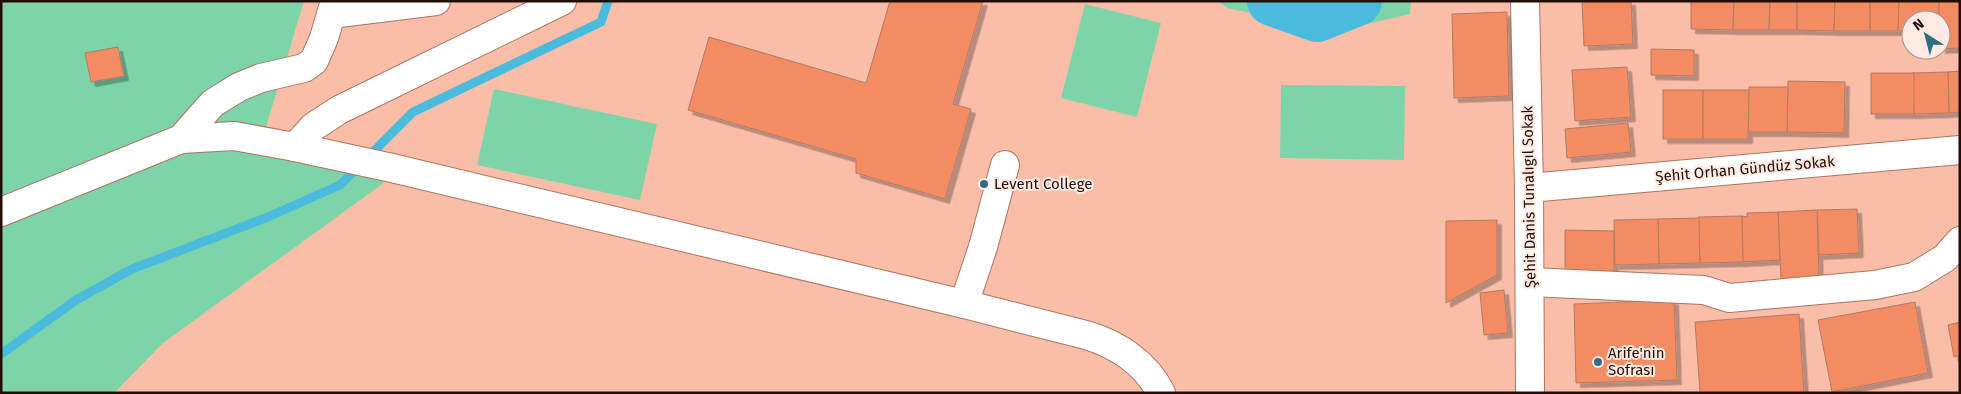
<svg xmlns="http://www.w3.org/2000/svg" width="1961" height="394" font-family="'Fira Sans',sans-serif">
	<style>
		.green { fill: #7dd4a9 }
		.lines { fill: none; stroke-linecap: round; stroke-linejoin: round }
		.stream { stroke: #4abbdd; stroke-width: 9 }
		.river { stroke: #4abbdd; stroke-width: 50 }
		.building { fill: #f38b63; stroke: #b27b67; filter: url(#shadow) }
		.minor-casing { stroke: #ab7561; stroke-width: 30 }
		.minor { stroke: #fff; stroke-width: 28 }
		.poi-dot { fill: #2f6f83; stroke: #fdeae3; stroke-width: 2 }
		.labels { text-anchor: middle; stroke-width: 4; stroke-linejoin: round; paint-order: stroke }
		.street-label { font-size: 15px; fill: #220e06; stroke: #fdeae3 }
		.poi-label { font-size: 15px; fill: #220e06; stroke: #fdeae3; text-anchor: start }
	</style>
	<defs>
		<filter id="shadow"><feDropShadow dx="4.5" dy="4.5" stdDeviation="0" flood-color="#0004"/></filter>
	</defs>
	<rect width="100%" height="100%" fill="#fabea8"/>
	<!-- green -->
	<g class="green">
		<polygon points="1,1 304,1 266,127 401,157 381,185 163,343 114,393 1,393"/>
		<polygon points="1219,1 1411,1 1410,14 1337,31 1227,8"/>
		<polygon points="1085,4 1161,23 1137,117 1061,98"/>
		<polygon points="1281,85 1405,86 1404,160 1280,158"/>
		<polygon points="494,89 657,124 640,200 477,165"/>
	</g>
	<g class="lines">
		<!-- stream -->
		<polyline class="stream" points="1,354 76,300 132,269 268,217 340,185 413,112 601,22 608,1"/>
		<!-- river -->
		<polyline class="river" points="1272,1 1317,17 1357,1"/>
	</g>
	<!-- building -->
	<g class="building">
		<polygon points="890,1 983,1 953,104 971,109 945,199 856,173 856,159 688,110 709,37 866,83"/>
		<polygon points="1582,1 1631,1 1633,44 1584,46"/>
		<polygon points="1691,1 1734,1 1733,30 1691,29"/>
		<polygon points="1734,1 1770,1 1769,30 1733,30"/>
		<polygon points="1770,1 1797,1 1797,30 1769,30"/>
		<polygon points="1797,1 1835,1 1834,31 1797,30"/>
		<polygon points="1835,1 1870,1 1870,31 1834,31"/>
		<polygon points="1870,1 1899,1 1898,31 1870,31"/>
		<polygon points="1899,1 1939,1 1939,20 1911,20 1911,31 1898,31"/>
		<polygon points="1939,1 1960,1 1960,48 1941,49 1941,20 1939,20"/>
		<polygon points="1507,12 1509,96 1454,98 1452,14"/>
		<polygon points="118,47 124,76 91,82 85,53"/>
		<polygon points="1651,49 1694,50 1694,76 1651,75"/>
		<polygon points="1627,67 1631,117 1575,121 1572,70"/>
		<polygon points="1960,71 1960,112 1949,113 1948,72"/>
		<polygon points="1948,72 1949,113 1914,114 1912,73"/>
		<rect x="1871" y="73" width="43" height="41"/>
		<polygon points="1788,81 1845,82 1844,133 1787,132"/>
		<polygon points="1749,87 1788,87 1787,132 1748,132"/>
		<rect x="1663" y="90" width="40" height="49"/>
		<polygon points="1703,90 1749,90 1748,139 1703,139"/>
		<polygon points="1628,123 1631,152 1567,158 1565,129"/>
		<polygon points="1857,209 1859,253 1819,255 1817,210"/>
		<polygon points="1817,210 1819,279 1781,280 1778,212"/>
		<polygon points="1778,212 1780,260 1743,262 1742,216 1747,217 1747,213"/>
		<polygon points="1742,216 1743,262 1700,263 1698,217"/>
		<polygon points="1699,218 1700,263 1659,264 1658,219"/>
		<polygon points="1658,219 1659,264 1615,265 1614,220"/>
		<polygon points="1497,220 1497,275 1446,303 1446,221"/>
		<polygon points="1565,230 1614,231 1614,277 1565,277"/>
		<polygon points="1504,290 1508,333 1484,335 1480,293"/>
		<polygon points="1674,300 1677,380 1576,383 1574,304"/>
		<polygon points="1915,302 1928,373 1832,392 1818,320"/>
		<polygon points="1799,314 1804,393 1700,393 1695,322"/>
		<polygon points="1960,322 1960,355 1954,357 1948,325"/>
	</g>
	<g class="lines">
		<!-- minor casing -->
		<g class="minor-casing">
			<g id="minor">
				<polyline points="1525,1 1529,188 1530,393"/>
				<polyline points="331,14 436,1"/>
				<polyline points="181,139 213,103 239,87 261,78 304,68 314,61 324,38 335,1"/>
				<polyline points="295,147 313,127 339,110 562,1"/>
				<polyline points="1529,188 1960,150"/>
				<path d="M1 212 181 139 234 136 295 147 392 168 964 304 1086 335C1117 344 1146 363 1161 393"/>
				<polyline points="1530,282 1704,290 1729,298 1875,285 1914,277 1945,258 1960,241"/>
				<polyline points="964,304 983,247 1005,165"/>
			</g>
		</g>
		<!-- minor -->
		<use href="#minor" class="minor"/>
	</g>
	<!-- markers -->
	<g class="poi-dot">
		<circle cx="984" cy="184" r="5"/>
		<circle cx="1598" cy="362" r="5"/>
	</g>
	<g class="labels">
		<!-- street labels -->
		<g class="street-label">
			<text transform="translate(1745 169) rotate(-5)" y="5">Şehit Orhan Gündüz Sokak</text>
			<text transform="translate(1529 197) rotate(-91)" y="5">Şehit Danis Tunalıgıl Sokak</text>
		</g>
		<!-- poi labels -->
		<g class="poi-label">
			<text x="994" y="189">Levent College</text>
			<text x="1608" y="358">Arife'nin<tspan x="1608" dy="17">Sofrası</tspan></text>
		</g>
	</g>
	<!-- border -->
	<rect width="1961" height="394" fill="none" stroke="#220e06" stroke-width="5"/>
	<!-- north arrow -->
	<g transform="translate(1926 35) rotate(324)"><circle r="24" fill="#fdeae3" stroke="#a5928b"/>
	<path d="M0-4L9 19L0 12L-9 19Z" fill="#2f6f83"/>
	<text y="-8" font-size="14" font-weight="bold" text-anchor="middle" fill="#220e06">N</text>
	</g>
</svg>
